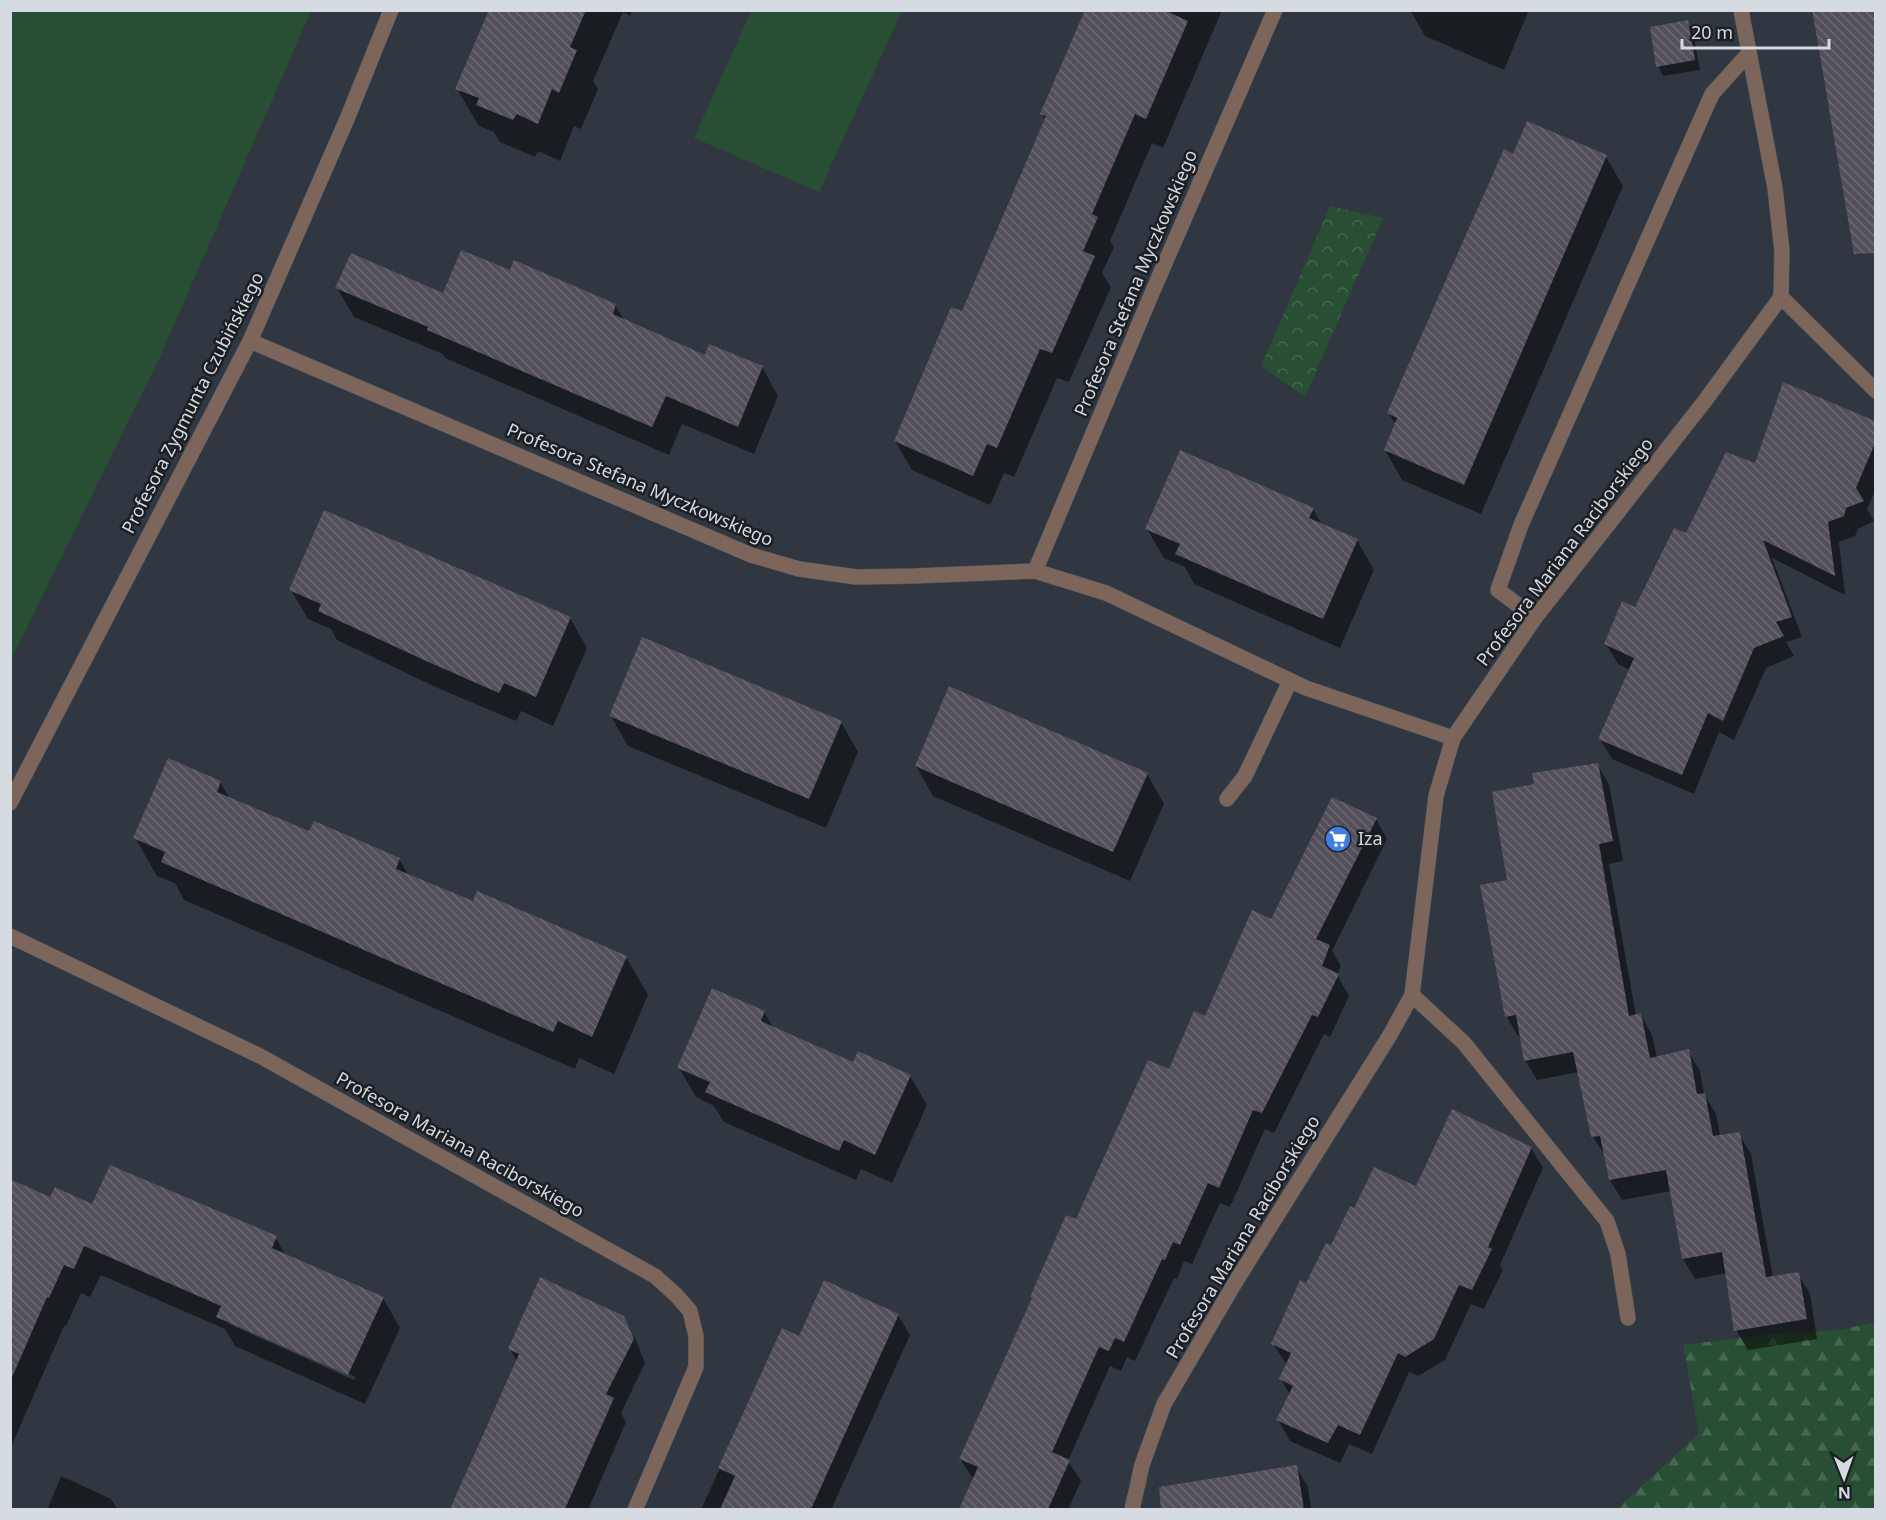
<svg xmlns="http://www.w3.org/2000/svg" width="1886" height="1520" font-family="'Noto Sans',sans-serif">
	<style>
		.green { fill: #284e34 }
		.forest { fill: url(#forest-firs) }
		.park { fill: url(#park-crowns) }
		.shadow { fill: #0007; fill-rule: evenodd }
		.building { fill: url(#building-back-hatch) }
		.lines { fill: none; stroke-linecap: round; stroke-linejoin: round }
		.service-casing { stroke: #4e555d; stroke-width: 16 }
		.minor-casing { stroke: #4e555d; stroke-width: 16 }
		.service { stroke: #7c665b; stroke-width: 15 }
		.minor { stroke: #7c665b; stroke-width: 15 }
		.labels { text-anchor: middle; stroke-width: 5; stroke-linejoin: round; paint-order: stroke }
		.street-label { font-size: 18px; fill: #d6dbe1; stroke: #1b1e22 }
		.poi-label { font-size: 18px; fill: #d6dbe1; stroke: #1b1e22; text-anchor: start }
	</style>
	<defs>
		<pattern id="forest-firs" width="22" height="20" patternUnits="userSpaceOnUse" patternTransform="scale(1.5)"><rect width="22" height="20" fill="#284e34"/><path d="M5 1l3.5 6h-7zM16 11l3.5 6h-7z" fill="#466751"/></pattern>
		<pattern id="park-crowns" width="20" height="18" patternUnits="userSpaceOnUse" patternTransform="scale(1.5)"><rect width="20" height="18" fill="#284e34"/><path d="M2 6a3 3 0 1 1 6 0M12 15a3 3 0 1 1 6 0" fill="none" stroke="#466751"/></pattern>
		<pattern id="building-back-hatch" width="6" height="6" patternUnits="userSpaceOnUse" patternTransform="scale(1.5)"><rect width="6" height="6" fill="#54505b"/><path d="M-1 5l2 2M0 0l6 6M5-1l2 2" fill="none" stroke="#6c6972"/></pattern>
	</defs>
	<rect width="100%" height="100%" fill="#303740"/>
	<!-- green -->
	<g class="green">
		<polygon points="11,10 311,11 160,357 11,660"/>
		<polygon points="751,11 902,11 819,192 694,138"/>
	</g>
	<!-- forest -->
	<polygon class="forest" points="1875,1322 1875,1509 1617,1509 1699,1433 1683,1345 1764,1335 1840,1330"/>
	<!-- park -->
	<polygon class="park" points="1330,206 1383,218 1305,397 1261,366"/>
	<!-- shadow -->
	<g class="shadow">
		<polygon points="490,10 632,10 630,16 623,12 593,81 598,89 581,129 574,126 560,161 538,151 535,157 500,142 494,132 479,126 457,89"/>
		<polygon points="1086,10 1222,10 1163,148 1152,143 1110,241 1114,247 1102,273 1111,287 1069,382 1057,378 1014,477 1004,473 990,505 912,470 895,441 962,313 1046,121 1042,114"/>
		<polygon points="1410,10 1529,10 1504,70 1425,36"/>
		<polygon points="1812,10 1876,10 1876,242 1828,104"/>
		<polygon points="1687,22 1693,32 1700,70 1663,76 1658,66"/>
		<polygon points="1514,156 1606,157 1623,186 1481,514 1402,480 1385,450 1396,425 1389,413"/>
		<polygon points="511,272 615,305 624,320 706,357 762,367 778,396 754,454 682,424 669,455 445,358 443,354 354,317 337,288 444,295"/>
		<polygon points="1784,384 1876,422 1876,489 1867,509 1874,521 1858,529 1855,536 1839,542 1845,595 1772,558 1802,637 1786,642 1794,656 1766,668 1734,740 1719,732 1694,794 1612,759 1600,739 1630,670 1618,664 1606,644 1636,609 1687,535 1756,465"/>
		<polygon points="1313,509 1322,525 1357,540 1374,570 1340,648 1194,584 1185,567 1164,558 1147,529"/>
		<polygon points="291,590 570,618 587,648 553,726 521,711 516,721 442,690 337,640 331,629 308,619"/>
		<polygon points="611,716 841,722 858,752 826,828 628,746"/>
		<polygon points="1597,764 1609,784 1623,861 1609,864 1636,1016 1641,1015 1652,1035 1657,1058 1688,1051 1700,1071 1704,1094 1716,1114 1720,1136 1739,1134 1751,1154 1773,1278 1798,1274 1810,1294 1817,1339 1748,1350 1736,1330 1727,1273 1695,1279 1683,1259 1671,1191 1622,1200 1610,1180 1606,1157 1593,1137 1579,1072 1537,1080 1525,1060 1521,1036 1518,1036 1506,1016 1509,882 1535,786"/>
		<polygon points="916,766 1147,774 1164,804 1130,881 933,796"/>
		<polygon points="220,782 230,799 310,833 399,859 409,876 474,903 626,957 648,995 614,1074 579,1058 575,1069 184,900 175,883 157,876 135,838"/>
		<polygon points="1376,819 1387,839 1332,951 1341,966 1337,975 1349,996 1330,1037 1324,1034 1274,1133 1265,1129 1230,1207 1220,1203 1192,1264 1184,1261 1177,1279 1174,1278 1135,1361 1127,1357 1121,1371 1110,1366 1068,1461 1081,1481 1068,1510 961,1510 974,1480 960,1459 1033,1299 1031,1297 1077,1221 1169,1071 1272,921"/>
		<polygon points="764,1012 774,1029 854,1064 910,1076 927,1105 892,1183 861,1169 856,1180 724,1122 714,1106 696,1097 679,1068"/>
		<polygon points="1531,1148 1543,1168 1500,1265 1503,1270 1484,1309 1471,1304 1445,1360 1418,1376 1409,1372 1372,1454 1349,1444 1340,1463 1290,1441 1278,1420 1290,1395 1281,1379 1287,1365 1273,1344 1306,1285 1355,1210"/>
		<path d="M51 1199 276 1238 286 1256 383 1298 400 1328 365 1404 235 1346 225 1329 101 1275 90 1297 81 1293 66 1326H64L10 1449V1204ZM229 1321 356 1377 354 1380 229 1324Z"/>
		<polygon points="898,1315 910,1335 831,1510 701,1510 782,1330 799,1338"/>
		<polygon points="623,1317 636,1340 645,1363 621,1413 626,1422 588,1510 452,1510 517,1362 510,1349"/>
		<polygon points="1296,1467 1308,1487 1311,1510 1222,1510 1218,1479"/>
		<polygon points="61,1476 111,1499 118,1510 47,1510"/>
	</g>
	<!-- building -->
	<g class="building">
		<polygon points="489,10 586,10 570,47 577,50 559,93 552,89 538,124 517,114 513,120 476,105 479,98 455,89"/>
		<polygon points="1085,10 1164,10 1188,21 1146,119 1135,114 1092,214 1098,217 1083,251 1095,256 1052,353 1040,349 997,448 987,444 973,476 894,441 951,307 962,311 1046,116 1040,114"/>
		<polygon points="1812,10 1875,10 1875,253 1854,254"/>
		<polygon points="1688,20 1695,60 1656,67 1650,27"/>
		<polygon points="1527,121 1607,155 1464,485 1384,450 1397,418 1387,413 1504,149 1513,154"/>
		<polygon points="461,250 510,270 514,260 616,304 613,314 705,355 709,344 763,366 738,427 666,396 652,427 427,330 428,327 335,288 351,253 443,293"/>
		<polygon points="1783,382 1875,421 1875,443 1856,488 1864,501 1846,508 1844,516 1828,522 1835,576 1763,540 1792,617 1776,622 1784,636 1754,648 1723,721 1708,713 1682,775 1598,739 1634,658 1604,644 1622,601 1635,607 1674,528 1686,533 1726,452 1755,463"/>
		<polygon points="1180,450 1314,508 1309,518 1358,539 1323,619 1175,554 1180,544 1145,529"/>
		<polygon points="324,510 571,617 536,697 504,683 499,693 424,660 318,611 321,604 289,590"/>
		<polygon points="642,637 842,721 809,799 609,716"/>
		<polygon points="949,686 1148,773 1113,852 915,766"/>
		<polygon points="168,758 221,781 217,792 309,831 314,821 400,858 396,869 473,901 477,891 627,956 592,1037 558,1021 553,1032 161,862 165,852 133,838"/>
		<polygon points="1598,763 1613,841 1599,844 1629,1016 1641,1013 1650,1058 1689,1049 1697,1094 1705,1093 1713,1136 1740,1132 1766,1277 1799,1272 1807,1319 1734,1331 1722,1252 1682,1259 1666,1170 1609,1180 1600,1136 1591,1137 1573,1052 1524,1061 1516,1015 1505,1017 1480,885 1507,880 1492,792 1534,784 1532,773"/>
		<polygon points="1332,797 1377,818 1316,939 1330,945 1322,966 1339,974 1318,1017 1312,1015 1262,1113 1253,1110 1219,1188 1208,1183 1180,1245 1173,1242 1165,1260 1162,1259 1124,1342 1115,1338 1109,1351 1099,1347 1052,1452 1070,1460 1048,1509 959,1509 978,1467 959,1459 1032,1298 1030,1297 1066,1215 1076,1219 1148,1060 1169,1069 1194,1011 1205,1016 1252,910 1271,919"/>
		<polygon points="712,988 765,1011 761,1021 853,1062 858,1051 911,1075 875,1155 844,1140 839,1151 705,1092 710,1082 677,1068"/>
		<polygon points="1452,1109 1532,1147 1488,1247 1492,1249 1472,1290 1459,1285 1434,1339 1405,1357 1398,1353 1360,1435 1338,1425 1328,1443 1276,1420 1293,1386 1279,1379 1291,1353 1271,1344 1300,1280 1306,1283 1326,1243 1331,1245 1350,1206 1354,1208 1374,1167 1416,1186"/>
		<polygon points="110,1165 277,1236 272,1248 384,1297 348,1375 216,1317 221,1306 84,1246 74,1269 64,1265 49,1298 47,1297 10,1382 10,1179 50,1197 55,1187 92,1204"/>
		<polygon points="540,1277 624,1316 634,1339 606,1394 614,1398 565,1509 450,1509 519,1354 508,1349"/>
		<polygon points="824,1280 899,1314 811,1509 720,1509 735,1476 718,1468 782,1328 799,1336"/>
		<polygon points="1297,1465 1304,1509 1161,1509 1159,1487"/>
	</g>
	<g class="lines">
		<!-- service casing -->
		<g class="service-casing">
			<g id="service">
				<polyline points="1535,618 1498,590 1521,525 1712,94 1749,53"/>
				<polyline points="1227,799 1245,776 1290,681"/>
			</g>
		</g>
		<!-- minor casing -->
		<g class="minor-casing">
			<g id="minor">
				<polyline points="1781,297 1876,391"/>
				<polyline points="250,341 751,555 799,569 856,577 914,576 1035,571 1106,593 1306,688 1453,738"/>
				<polyline points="1035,571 1152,293 1275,10"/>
				<polyline points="10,803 250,341 347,119 391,10"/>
				<polyline points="10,936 260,1056 655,1276 677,1296 690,1311 696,1336 696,1367 635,1510"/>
				<polyline points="1412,995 1464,1043 1607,1221 1618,1254 1628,1318"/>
				<polyline points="1132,1510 1142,1465 1164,1404 1236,1281 1390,1035 1412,995 1436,796 1453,738 1535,618 1704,402 1781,297 1782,251 1775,188 1741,10"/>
			</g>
		</g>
		<!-- service -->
		<use href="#service" class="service"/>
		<!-- minor -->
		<use href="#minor" class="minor"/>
	</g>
	<!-- icons -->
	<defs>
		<g id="supermarket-disc" transform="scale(1.35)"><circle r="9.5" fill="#3f7fe0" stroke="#1b1e22"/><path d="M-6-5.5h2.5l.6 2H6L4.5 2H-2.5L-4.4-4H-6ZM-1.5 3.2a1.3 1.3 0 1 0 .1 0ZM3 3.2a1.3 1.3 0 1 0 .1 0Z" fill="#fff"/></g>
	</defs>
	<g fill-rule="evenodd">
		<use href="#supermarket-disc" x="1338" y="839"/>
	</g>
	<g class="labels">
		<!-- street labels -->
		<g class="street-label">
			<text transform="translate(1136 283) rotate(-67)" y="6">Profesora Stefana Myczkowskiego</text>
			<text transform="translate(193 403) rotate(-63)" y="6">Profesora Zygmunta Czubińskiego</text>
			<text transform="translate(640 485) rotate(23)" y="6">Profesora Stefana Myczkowskiego</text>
			<text transform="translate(1565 552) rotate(-53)" y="6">Profesora Mariana Raciborskiego</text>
			<text transform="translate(460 1145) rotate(29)" y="6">Profesora Mariana Raciborskiego</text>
			<text transform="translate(1243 1237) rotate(-59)" y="6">Profesora Mariana Raciborskiego</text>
		</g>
		<!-- poi labels -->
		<g class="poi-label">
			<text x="1358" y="845">Iza</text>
		</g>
	</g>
	<!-- border -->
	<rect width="1886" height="1520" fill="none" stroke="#d6dbe1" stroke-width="24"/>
	<!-- north arrow -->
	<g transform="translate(1844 1478) rotate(179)" stroke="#1b1e22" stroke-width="4.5" paint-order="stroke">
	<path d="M0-4.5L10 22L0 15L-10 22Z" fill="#d6dbe1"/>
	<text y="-9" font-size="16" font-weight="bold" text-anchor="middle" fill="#d6dbe1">N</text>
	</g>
	<!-- scale -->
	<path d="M1682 39v9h147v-9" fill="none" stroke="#d6dbe1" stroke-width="3"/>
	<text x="1691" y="39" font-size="18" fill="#d6dbe1" stroke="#1b1e22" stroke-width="4.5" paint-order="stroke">20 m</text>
</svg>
